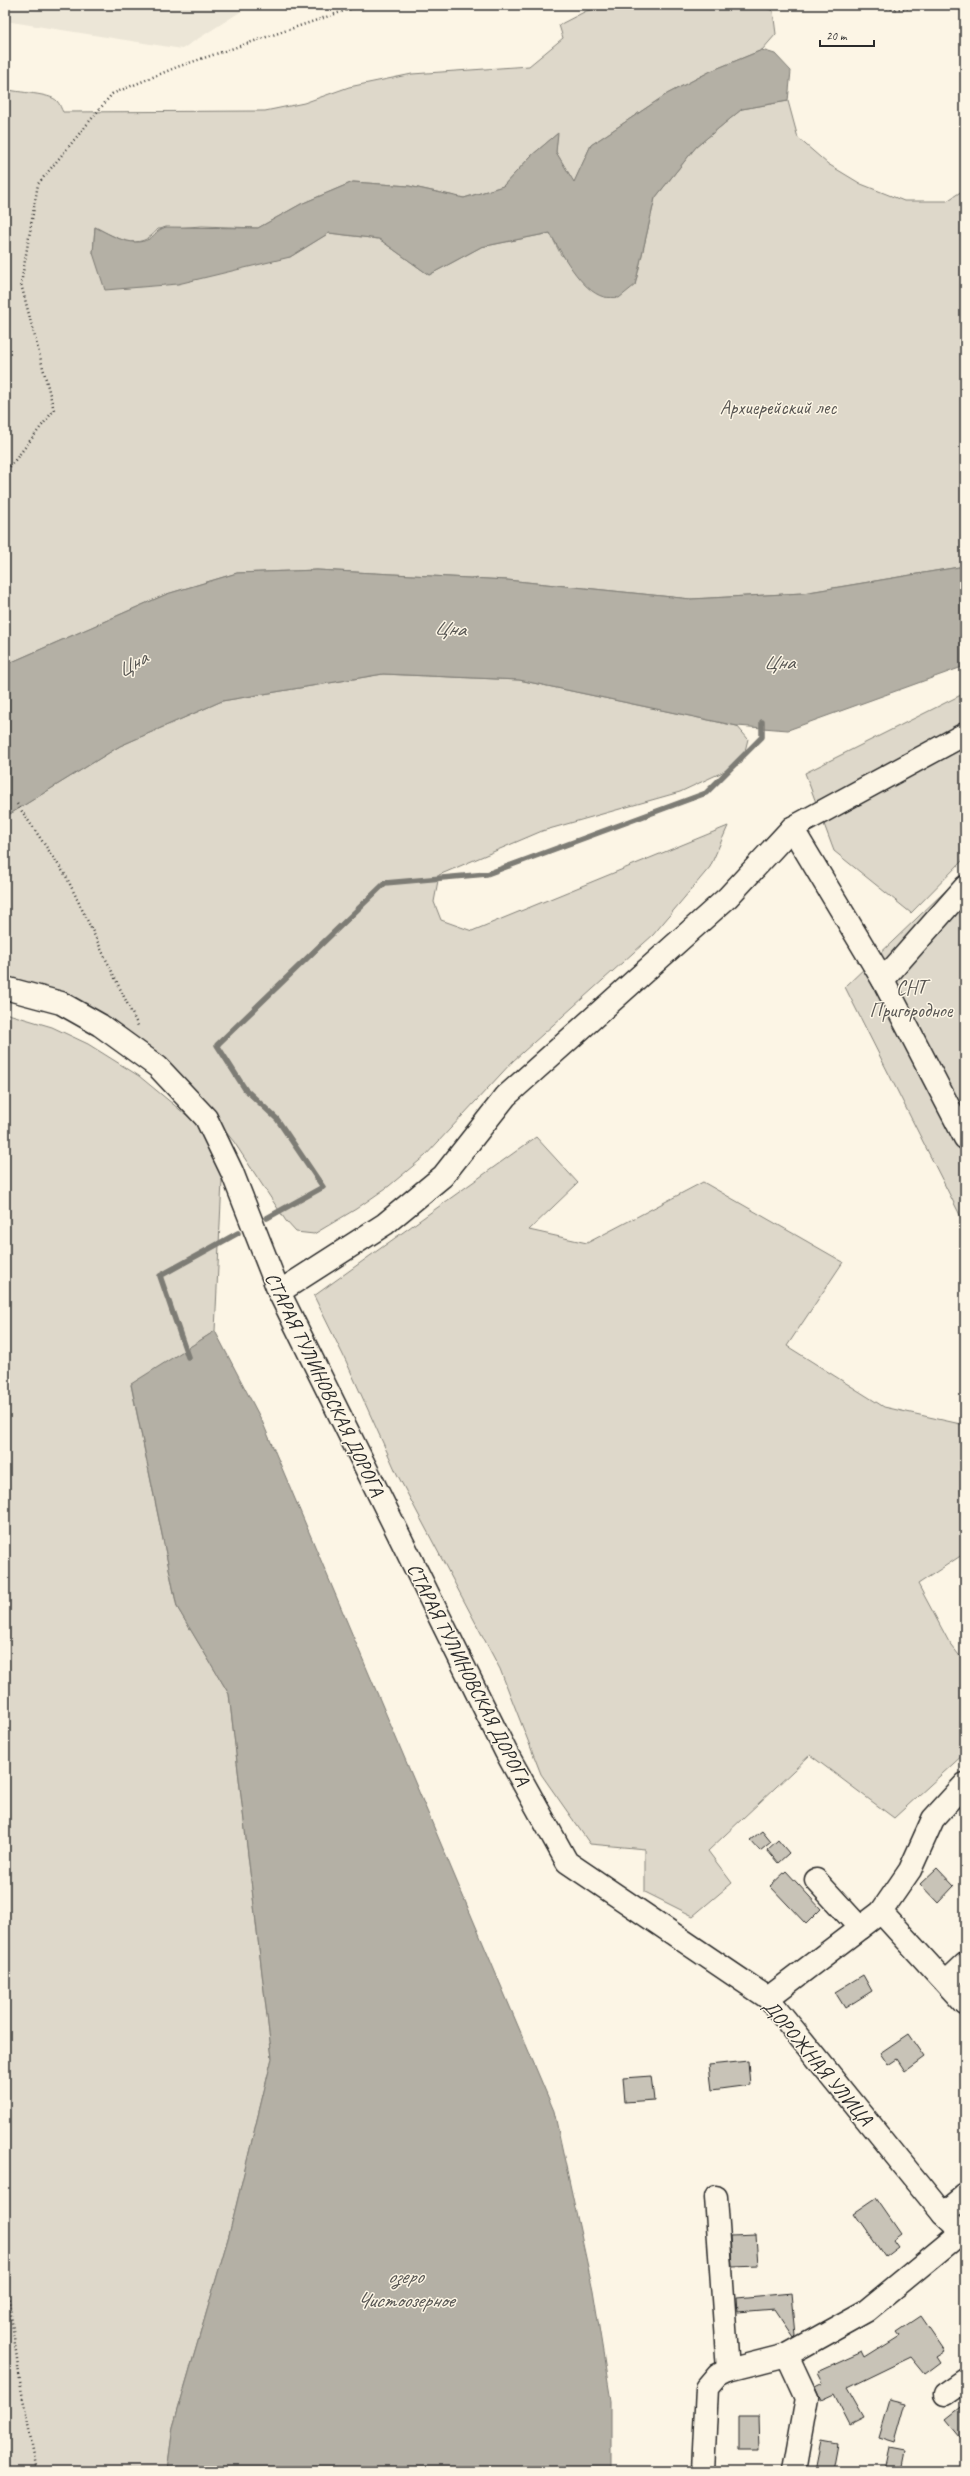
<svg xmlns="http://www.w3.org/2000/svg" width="970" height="2476" font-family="Caveat,sans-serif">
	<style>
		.built { fill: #ece6d7 }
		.green { fill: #ded8ca; stroke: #84827a }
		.water { fill: #b4b0a5; stroke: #7d7b74 }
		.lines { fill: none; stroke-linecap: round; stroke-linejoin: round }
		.stream { stroke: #7d7b74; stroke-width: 5.5 }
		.building { fill: #c8c3b7; stroke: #2b2b2b }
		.minor-casing { stroke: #2b2b2b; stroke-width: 25 }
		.path { stroke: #2b2b2b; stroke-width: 2.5; stroke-dasharray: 1 3; stroke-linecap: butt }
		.minor { stroke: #fcf5e5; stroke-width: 22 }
		.labels { text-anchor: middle; stroke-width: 3; stroke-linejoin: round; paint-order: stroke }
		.park-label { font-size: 20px; fill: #585653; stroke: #fcf5e5 }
		.street-label { font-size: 20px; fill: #2b2b2b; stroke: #fcf5e5 }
		.water-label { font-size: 21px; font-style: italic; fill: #545350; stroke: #fcf5e5 }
	</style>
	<rect width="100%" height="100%" fill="#fcf5e5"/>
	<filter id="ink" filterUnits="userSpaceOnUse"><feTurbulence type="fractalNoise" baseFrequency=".025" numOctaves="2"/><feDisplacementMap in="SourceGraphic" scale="8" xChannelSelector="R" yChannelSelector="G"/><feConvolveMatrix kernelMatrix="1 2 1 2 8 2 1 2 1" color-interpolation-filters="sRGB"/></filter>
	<g filter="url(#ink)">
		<!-- built -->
		<polygon class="built" points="5,5 251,5 182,49 5,21"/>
		<!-- green -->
		<g class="green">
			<path d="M614 5H760L773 11 776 34 762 50 711 71 667 94 591 145 574 183 556 152 557 134 531 156 503 186 464 198 409 186 353 182 301 204 258 228 202 226 158 229C139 253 117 238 95 227L93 253 290 257 329 233 379 239 429 275 481 247 550 233 561 255 635 285 655 198 696 147 742 109 788 101 798 138 828 164 861 184 904 201H947L965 189V566L803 593 691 599 507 580 317 570 237 573 167 594 5 665V89C18 93 50 93 57 101 60 104 61 109 63 112L265 111 304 103 349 87 412 74 529 66 563 38 559 25 586 11Z"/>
			<polygon points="383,674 519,680 737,726 748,739 742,763 680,792 542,831 439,875 434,902 441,920 472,931 728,826 710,867 653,935 513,1061 425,1156 389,1186 356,1209 314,1234 296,1232 286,1221 234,1142 205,1106 113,1040 29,999 5,996 5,817 120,746 222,701"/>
			<polygon points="965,693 965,858 911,913 834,851 805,773"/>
			<polygon points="965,872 965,1225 845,987"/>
			<polygon points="5,1013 52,1027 88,1044 139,1076 202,1128 223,1159 215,1331 131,1385 177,1607 229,1694 272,2058 229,2235 173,2427 167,2471 5,2471"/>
			<polygon points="536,1137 578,1183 529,1230 587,1243 703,1182 843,1262 787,1346 884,1407 965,1425 965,1553 918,1584 949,1642 965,1663 965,1753 894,1818 810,1755 708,1851 732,1883 693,1916 645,1892 645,1849 590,1844 541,1774 500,1669 397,1474 346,1361 314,1296"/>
		</g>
		<!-- water -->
		<g class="water">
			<path d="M762 50 775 54 791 71 788 101 742 109 696 147 655 198 635 285 619 298C614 297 609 298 604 297 581 291 561 252 550 233L481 247 429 275 379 239 329 233 290 257 178 284 105 290 93 253 95 227C111 235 131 248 149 239 156 235 156 230 166 227L258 228 301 204 353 182 409 186 464 198 503 186 531 156 558 133 556 152 574 182 591 145 667 94 711 71Z"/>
			<polygon points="965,566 965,666 788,730 737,726 519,680 383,674 222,701 120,746 5,817 5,665 167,594 237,573 317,570 507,580 691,599 803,593"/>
			<polygon points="215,1331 262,1421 554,2111 593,2290 611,2401 611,2471 167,2471 173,2427 229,2235 272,2058 229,1694 177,1607 131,1384"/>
		</g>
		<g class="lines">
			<!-- stream -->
			<g class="stream">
				<polyline points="267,1218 323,1187 277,1119 245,1089 217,1045 385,883 487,874 706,793 762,737 762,722"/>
				<polyline points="188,1357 160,1276 238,1233"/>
			</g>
		</g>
		<!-- building -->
		<g class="building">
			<polygon points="762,1831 771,1842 760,1851 750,1840"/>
			<polygon points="778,1840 789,1853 778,1863 767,1850"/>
			<polygon points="937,1868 954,1886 938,1903 920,1884"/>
			<polygon points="786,1871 821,1909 806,1924 770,1886"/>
			<polygon points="863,1975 872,1991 845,2008 835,1992"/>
			<polygon points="908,2034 924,2057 905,2071 897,2059 888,2065 880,2053"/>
			<polygon points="748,2061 750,2085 712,2090 709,2065"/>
			<polygon points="651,2076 654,2100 625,2102 623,2078"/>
			<polygon points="876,2198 901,2234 893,2240 898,2247 885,2257 854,2213"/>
			<polygon points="756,2235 758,2266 733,2267 731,2236"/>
			<polygon points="792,2293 796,2335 794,2337 775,2309 737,2312 736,2298"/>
			<polygon points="921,2316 945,2351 937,2356 941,2362 925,2374 911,2357 847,2388 864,2418 850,2425 834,2394 821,2400 815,2386 823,2382 818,2372 862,2352 865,2358 900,2336 897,2332"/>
			<polygon points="890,2400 906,2404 895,2443 879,2438"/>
			<polygon points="965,2405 965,2443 946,2420"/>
			<polygon points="739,2416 758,2416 759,2451 739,2451"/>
			<polygon points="821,2441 837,2444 832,2471 815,2471"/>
			<polygon points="889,2448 905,2451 901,2471 884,2471"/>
		</g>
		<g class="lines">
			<!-- minor casing -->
			<g class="minor-casing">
				<g id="minor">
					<polyline points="792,828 883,980"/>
					<polyline points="965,887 883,980 965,1138"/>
					<polyline points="5,988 61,1003 100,1025 158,1067 206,1118 232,1172 279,1292 506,1752 567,1862 768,1998 943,2214 965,2235"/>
					<polyline points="279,1292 385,1224 443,1176 506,1096 728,897 792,828 965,734"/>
					<polyline points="816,1880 860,1928"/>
					<polyline points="881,1912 965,2004"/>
					<polyline points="946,1982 965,1964"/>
					<polyline points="768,1998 881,1912 910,1870 933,1819 965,1784"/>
					<polyline points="716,2197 728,2370"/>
					<polyline points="943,2214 965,2196"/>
					<polyline points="787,2355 807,2398 794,2471"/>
					<polyline points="945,2394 965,2380"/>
					<polyline points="703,2471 707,2388 718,2375 728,2370 787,2355 866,2311 962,2232"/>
				</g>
			</g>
			<!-- path -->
			<g class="path">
				<polyline points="863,5 895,9 955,5"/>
				<polyline points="5,473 54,410 21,284 38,184 112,94 177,67 362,5"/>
				<polyline points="17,804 66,876 139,1028"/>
				<polyline points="5,2271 21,2388 37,2471"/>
			</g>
			<!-- minor -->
			<use href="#minor" class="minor"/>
		</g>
	</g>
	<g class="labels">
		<!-- park labels -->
		<g class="park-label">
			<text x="778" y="414">Архиерейский лес</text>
			<text x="911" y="994">СНТ<tspan x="911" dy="23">Пригородное</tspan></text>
		</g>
		<!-- street labels -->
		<g class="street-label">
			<text transform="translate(325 1384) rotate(64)" y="7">СТАРАЯ ТУЛИНОВСКАЯ ДОРОГА</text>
			<text transform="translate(469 1674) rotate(63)" y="7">СТАРАЯ ТУЛИНОВСКАЯ ДОРОГА</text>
			<text transform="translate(818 2062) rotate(50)" y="7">ДОРОЖНАЯ УЛИЦА</text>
		</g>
		<!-- water labels -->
		<g class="water-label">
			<text transform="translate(450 628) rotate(4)" y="7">Цна</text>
			<text x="779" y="669">Цна</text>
			<text transform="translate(132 664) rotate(-31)" y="7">Цна</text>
			<text x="405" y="2283">озеро<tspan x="405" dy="24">Чистоозерное</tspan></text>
		</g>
	</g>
	<!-- margin -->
	<rect width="970" height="2476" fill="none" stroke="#fcf5e5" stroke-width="20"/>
	<rect x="10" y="10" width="950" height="2456" fill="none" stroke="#2b2b2b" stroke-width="1.5" filter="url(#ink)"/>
	<!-- scale -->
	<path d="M820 40v6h54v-6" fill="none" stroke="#2b2b2b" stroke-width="2"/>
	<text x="826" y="40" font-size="12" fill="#2b2b2b" stroke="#fcf5e5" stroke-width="3" paint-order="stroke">20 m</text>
</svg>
